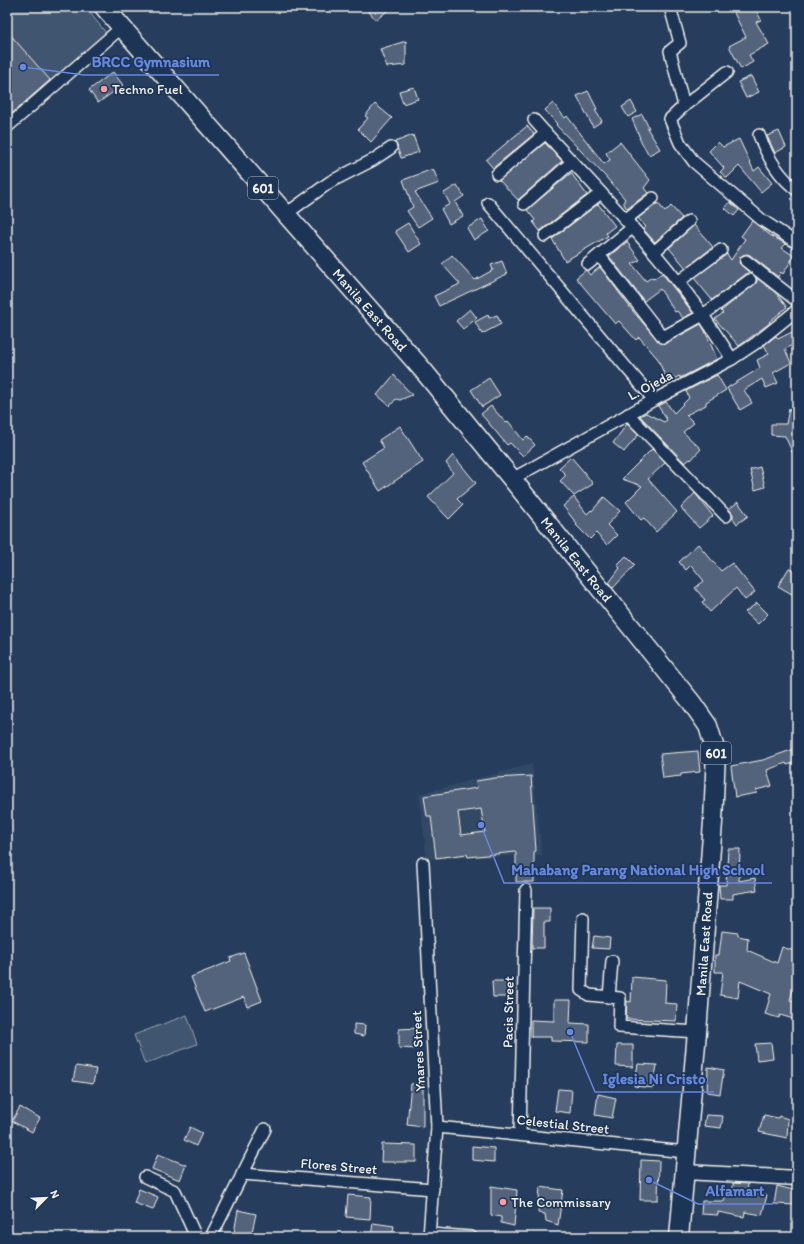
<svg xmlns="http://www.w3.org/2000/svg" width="804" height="1244" font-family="Itim,sans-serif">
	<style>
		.built { fill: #334966 }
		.green { fill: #40546f; stroke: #9aa2ac }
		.building { fill: #52647b; stroke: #f4f1e8; fill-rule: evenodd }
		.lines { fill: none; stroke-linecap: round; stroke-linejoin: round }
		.minor-casing { stroke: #f4f1e8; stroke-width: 14 }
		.tertiary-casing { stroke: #f4f1e8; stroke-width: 17 }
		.primary-casing { stroke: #f4f1e8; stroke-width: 21 }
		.minor { stroke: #1d3557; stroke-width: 11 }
		.tertiary { stroke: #1d3557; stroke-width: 14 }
		.primary { stroke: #1d3557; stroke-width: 18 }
		.poi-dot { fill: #ff9aa2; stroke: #1d3557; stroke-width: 1.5 }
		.labels { text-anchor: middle; stroke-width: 3.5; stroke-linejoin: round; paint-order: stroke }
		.shield { fill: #1d3557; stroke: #b4b9bc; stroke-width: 1 }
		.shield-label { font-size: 13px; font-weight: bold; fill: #f4f1e8 }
		.poi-label { font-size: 14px; fill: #f4f1e8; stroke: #1d3557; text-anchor: start }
		.street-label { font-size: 14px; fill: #f4f1e8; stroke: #1d3557 }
		.leader { fill: none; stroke: #6887de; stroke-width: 1.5 }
		.callout-dot { fill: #6887de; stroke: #1d3557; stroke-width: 1.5 }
		.callout-label { font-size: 15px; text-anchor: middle; font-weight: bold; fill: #6887de; stroke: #1d3557; stroke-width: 3.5; stroke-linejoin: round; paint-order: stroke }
	</style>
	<rect width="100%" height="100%" fill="#263d5d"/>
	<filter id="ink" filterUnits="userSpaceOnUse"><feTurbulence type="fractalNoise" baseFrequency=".025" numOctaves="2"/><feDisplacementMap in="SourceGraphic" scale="8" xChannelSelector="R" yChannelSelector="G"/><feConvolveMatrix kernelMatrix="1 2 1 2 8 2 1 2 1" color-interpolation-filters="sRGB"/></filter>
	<g filter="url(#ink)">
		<!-- built -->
		<polygon class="built" points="532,764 542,855 427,859 419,794"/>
		<!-- green -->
		<g class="green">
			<polygon points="7,7 85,7 112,40 7,130"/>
			<polygon points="187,1015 197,1044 145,1064 134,1035"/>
		</g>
		<!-- building -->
		<g class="building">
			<polygon points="365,7 392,7 376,20"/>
			<polygon points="742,7 755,7 761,20 756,22 769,44 749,55 753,62 741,69 729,46 746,37 733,11"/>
			<polygon points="7,31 50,80 7,118"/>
			<polygon points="406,41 406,65 387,67 380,49"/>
			<polygon points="113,72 123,85 98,103 89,90"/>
			<polygon points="751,76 759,92 746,98 738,82"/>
			<polygon points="414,87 418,99 403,104 399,91"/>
			<polygon points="588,91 597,109 595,110 602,121 593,127 577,96"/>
			<polygon points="631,101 637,112 628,117 622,107"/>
			<polygon points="553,103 565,118 567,116 604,164 610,160 606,153 620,142 650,180 644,188 648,193 627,209 624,204 624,200 625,199 604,175 556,125 557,124 545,110"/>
			<polygon points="375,104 392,118 371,142 358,129 368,118 365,116"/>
			<polygon points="642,114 649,128 647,128 660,149 649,155 639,138 640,138 632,119"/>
			<polygon points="527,126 534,134 493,168 486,160"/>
			<polygon points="779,131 786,147 775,153 767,136"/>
			<polygon points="413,135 419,152 401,158 395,142"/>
			<polygon points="739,139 754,171 759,167 772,183 761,192 739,166 727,178 720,172 724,168 709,151 718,142 723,147"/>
			<polygon points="545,143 562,161 518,200 499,180"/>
			<polygon points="433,169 439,183 415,192 432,218 418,227 407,211 413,207 403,180"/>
			<polygon points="571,173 587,195 540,231 533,222 535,220 527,210"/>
			<polygon points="457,185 464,196 455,202 463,216 449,224 441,209 450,204 444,193"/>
			<polygon points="730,202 739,210 734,216 725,208"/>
			<polygon points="658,203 665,212 671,206 682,218 655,242 643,229 646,227 638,218"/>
			<polygon points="598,204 615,226 606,233 608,236 565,261 552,239"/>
			<polygon points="482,219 489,231 474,240 467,228"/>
			<polygon points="752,221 770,235 786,244 782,248 794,256 783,274 781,272 778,277 750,255 747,254 743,255 740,257 739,263 750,273 746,274 712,300 694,278 727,254 731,260 745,239 741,236"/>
			<polygon points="408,223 421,244 409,252 395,231"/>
			<polygon points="694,225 713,247 686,268 669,248"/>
			<polygon points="627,242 640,260 632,264 646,281 652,277 654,279 662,273 693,313 683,318 677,311 675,312 660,289 644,301 609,256"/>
			<polygon points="452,255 475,280 493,270 491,265 502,261 507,274 439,306 434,296 460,284 442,264"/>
			<polygon points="600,267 632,310 660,343 666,343 701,324 705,331 717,359 680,378 680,376 667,381 658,359 639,337 636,340 619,321 615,324 576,278 586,270 590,275"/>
			<polygon points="757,278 776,293 787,307 769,322 770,323 739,346 715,319 723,313 721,311 754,285 757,282"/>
			<polygon points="470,309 477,318 463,329 456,321"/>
			<polygon points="488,315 489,318 497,315 501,324 482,334 475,322"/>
			<polygon points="792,332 797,343 785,349 791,363 773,373 778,383 766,388 762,379 744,390 752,403 740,410 727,388 760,368 757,360 769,354 764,345 776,336 778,339"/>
			<polygon points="394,375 412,395 400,400 396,399 390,406 377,395"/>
			<polygon points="717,375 726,390 706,402 706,405 686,415 694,423 683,432 701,449 691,460 690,459 685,463 640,416 646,413 664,422 667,420 658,406 666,402 674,413 689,398 686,391"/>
			<polygon points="489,378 500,395 482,407 471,390"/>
			<polygon points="491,406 506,423 508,421 523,440 527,436 535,445 523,456 510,443 507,445 481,414"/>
			<polygon points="789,408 797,427 797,463 785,436 771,435 771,424 786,424"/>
			<polygon points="627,424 638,435 624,452 613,443"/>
			<polygon points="400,426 423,462 380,491 362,462 384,448 379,440"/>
			<polygon points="652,449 665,463 648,479 677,512 656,532 644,518 641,520 626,502 642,486 622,479"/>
			<polygon points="453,455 476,483 457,499 463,505 449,519 428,497 453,473 446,463"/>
			<polygon points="571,457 584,472 593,484 574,496 560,481 566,475 559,468"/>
			<polygon points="760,467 765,487 755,490 750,470"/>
			<polygon points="695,493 713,516 699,528 681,508"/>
			<polygon points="574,497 587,514 591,510 592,511 604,497 620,511 607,525 617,535 607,545 596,533 590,539 576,525 577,524 563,506"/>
			<polygon points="738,502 748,516 737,524 733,518 733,514 729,509"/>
			<polygon points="698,544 721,571 732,563 755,592 745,600 736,588 710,612 702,602 705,600 695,588 704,581 691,565 686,570 679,562"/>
			<polygon points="626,556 635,565 613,588 609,583 620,568 617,565"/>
			<polygon points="789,568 797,573 797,597 778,586"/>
			<polygon points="757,603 768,614 758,624 745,612"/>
			<polygon points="797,748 797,762 787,765 786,763 767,770 772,786 756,790 757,793 735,797 731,766 763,760"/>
			<polygon points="698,751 700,772 681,774 681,776 663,778 660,754"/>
			<path d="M531 776 536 851 534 852V882H516V853L515 852 468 857 467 854 436 858 431 816H427L424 796 477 788 476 781 495 778ZM481 809 485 832 461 835 458 812Z"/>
			<polygon points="728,849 740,849 739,881 755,878 757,890 733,894 733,899 720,899 719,885 726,885"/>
			<polygon points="533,908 550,908 550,922 544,922 544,948 532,948"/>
			<polygon points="722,931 738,933 738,936 748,938 747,950 777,963 782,947 797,952 797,976 790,1000 797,1002 797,1020 780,1015 779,1018 765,1014 771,994 740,981 738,998 720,995 723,972 715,972 715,955 719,955"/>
			<polygon points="594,936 610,938 609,949 592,948"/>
			<polygon points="244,953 262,1001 247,1007 244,997 205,1012 191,977 231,961 230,958"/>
			<polygon points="632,977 666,980 665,1003 677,1004 676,1021 626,1019 627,1001 631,1002"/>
			<polygon points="492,981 507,981 508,997 493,997"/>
			<polygon points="554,1000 571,1000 570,1023 589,1024 589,1042 551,1041 551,1037 531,1037 531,1020 554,1021"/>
			<polygon points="354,1024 365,1025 364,1036 354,1034"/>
			<polygon points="418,1028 418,1049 399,1048 399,1029"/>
			<polygon points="771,1043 773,1058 757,1060 755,1044"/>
			<polygon points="617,1045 633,1045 633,1067 616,1066"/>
			<polygon points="638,1064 657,1065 653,1088 634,1086"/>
			<polygon points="76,1066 96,1069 93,1084 73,1081"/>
			<polygon points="708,1067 724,1070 720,1094 707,1092"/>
			<polygon points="423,1083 423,1127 407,1125 411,1084"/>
			<polygon points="558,1089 572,1090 570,1113 555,1111"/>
			<polygon points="598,1094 616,1098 612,1118 595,1115"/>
			<polygon points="20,1107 40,1118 32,1132 12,1121"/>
			<polygon points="706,1115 723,1116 721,1128 704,1126"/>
			<polygon points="764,1115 778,1118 779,1116 788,1119 787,1138 759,1132"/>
			<polygon points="190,1127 202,1133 196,1146 184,1140"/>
			<polygon points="382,1144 416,1145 416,1162 381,1162"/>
			<polygon points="472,1146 494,1148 494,1162 472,1160"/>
			<polygon points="158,1154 186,1165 180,1180 152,1169"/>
			<polygon points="641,1160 659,1161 658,1200 640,1200"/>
			<polygon points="733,1183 748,1184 747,1194 767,1195 762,1215 745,1212 744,1217 718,1212 718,1215 701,1214 702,1201 724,1201 725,1193 733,1193"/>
			<polygon points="491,1186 517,1190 514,1226 501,1223 501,1217 491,1215"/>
			<polygon points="777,1186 797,1191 796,1205 774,1204"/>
			<polygon points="540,1187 563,1190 558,1225 546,1221 545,1214 538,1213"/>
			<polygon points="139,1189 158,1197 153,1210 134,1203"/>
			<polygon points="348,1195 371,1197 370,1219 346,1217"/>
			<polygon points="238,1210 256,1214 251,1236 234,1233"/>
			<polygon points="373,1223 394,1226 392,1237 371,1237"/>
		</g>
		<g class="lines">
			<!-- minor casing -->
			<g class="minor-casing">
				<g id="minor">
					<polyline points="670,7 680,43 670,51 684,106"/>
					<polyline points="727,72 684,106 670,119 680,143 694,162 762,220 797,243"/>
					<path d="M534 120C582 174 634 225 678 282 698 306 715 333 732 359"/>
					<polyline points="7,127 122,27"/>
					<path d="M759 135C767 156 778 176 797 190"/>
					<polyline points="497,174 546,133"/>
					<path d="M488 203C544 269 598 335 654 400"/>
					<polyline points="524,204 572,162"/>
					<polyline points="286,214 330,182 373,160 391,148"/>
					<polyline points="625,220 653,198"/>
					<polyline points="545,236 601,193"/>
					<polyline points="654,252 689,221"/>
					<polyline points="599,255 663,337 703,315 750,280"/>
					<polyline points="746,261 797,301"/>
					<polyline points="588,264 632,228"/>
					<polyline points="678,282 721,250"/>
					<polyline points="628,414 726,516"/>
					<polyline points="512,479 654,400 732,359 756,343 797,310"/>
					<polyline points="423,863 437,1127 429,1237"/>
					<polyline points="583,918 581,990 589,995 620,998 619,1027 697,1032"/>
					<polyline points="609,997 612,961"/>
					<polyline points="437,1127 686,1152"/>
					<polyline points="520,1135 526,890"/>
					<polyline points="242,1174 433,1189"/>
					<polyline points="145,1177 175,1191 196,1237"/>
					<polyline points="430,1234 471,1237"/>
					<polyline points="211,1237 265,1129"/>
				</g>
			</g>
			<!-- tertiary casing -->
			<g class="tertiary-casing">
				<polyline id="tertiary" points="685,1172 797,1178"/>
			</g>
			<!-- primary casing -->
			<g class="primary-casing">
				<g id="primary">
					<path id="s1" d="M104 7 422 369 512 479 692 703 708 726 716 752 713 822 697 1032 679 1237"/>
				</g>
			</g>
			<!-- minor -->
			<use href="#minor" class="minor"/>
			<!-- tertiary -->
			<use href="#tertiary" class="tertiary"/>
			<!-- primary -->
			<use href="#primary" class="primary"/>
		</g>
	</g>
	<!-- markers -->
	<g class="poi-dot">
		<circle cx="104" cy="89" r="4"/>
		<circle cx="503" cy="1202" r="4"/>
	</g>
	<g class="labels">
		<!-- shield labels -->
		<g class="shield">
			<rect x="248" y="177" width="30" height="22" rx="3"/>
			<rect x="701" y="742" width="30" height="22" rx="3"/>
		</g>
		<g class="shield-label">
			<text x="263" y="193">601</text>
			<text x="716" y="758">601</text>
		</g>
		<!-- poi labels -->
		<g class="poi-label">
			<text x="112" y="94">Techno Fuel</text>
			<text x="511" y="1207">The Commissary</text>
		</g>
		<!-- street labels -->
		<g class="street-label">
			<text dy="5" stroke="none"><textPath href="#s1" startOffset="403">Manila East Road</textPath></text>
			<text transform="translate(650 385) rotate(-28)" y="5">L. Ojeda</text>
			<text dy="5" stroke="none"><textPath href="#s1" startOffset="727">Manila East Road</textPath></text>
			<text transform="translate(704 944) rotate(-86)" y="5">Manila East Road</text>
			<text transform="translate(508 1012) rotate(-89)" y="5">Pacis Street</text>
			<text transform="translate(418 1051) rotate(-93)" y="5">Ynares Street</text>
			<text transform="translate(563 1124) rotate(6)" y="5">Celestial Street</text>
			<text transform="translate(339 1166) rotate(5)" y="5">Flores Street</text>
		</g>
	</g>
	<!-- callouts -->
	<path class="leader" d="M23 67L84 75H219M481 825L504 883H772M570 1032L595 1092H714M649 1180L698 1204H773"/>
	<g class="callout-dot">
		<circle cx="23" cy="67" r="4"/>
		<circle cx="481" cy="825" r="4"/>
		<circle cx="570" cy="1032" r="4"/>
		<circle cx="649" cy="1180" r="4"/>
	</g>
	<g class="callout-label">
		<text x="151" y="67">BRCC Gymnasium</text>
		<text x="638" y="875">Mahabang Parang National High School</text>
		<text x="654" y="1084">Iglesia Ni Cristo</text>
		<text x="735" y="1196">Alfamart</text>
	</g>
	<!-- margin -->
	<rect width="804" height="1244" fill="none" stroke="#1d3557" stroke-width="24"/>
	<rect x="12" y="12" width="780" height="1220" fill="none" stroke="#f4f1e8" stroke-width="1.5" filter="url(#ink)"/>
	<!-- north arrow -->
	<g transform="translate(46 1198) rotate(66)" stroke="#1d3557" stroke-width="3" paint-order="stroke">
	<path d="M0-3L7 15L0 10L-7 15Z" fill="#f4f1e8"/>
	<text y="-6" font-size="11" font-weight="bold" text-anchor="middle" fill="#f4f1e8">N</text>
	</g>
</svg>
